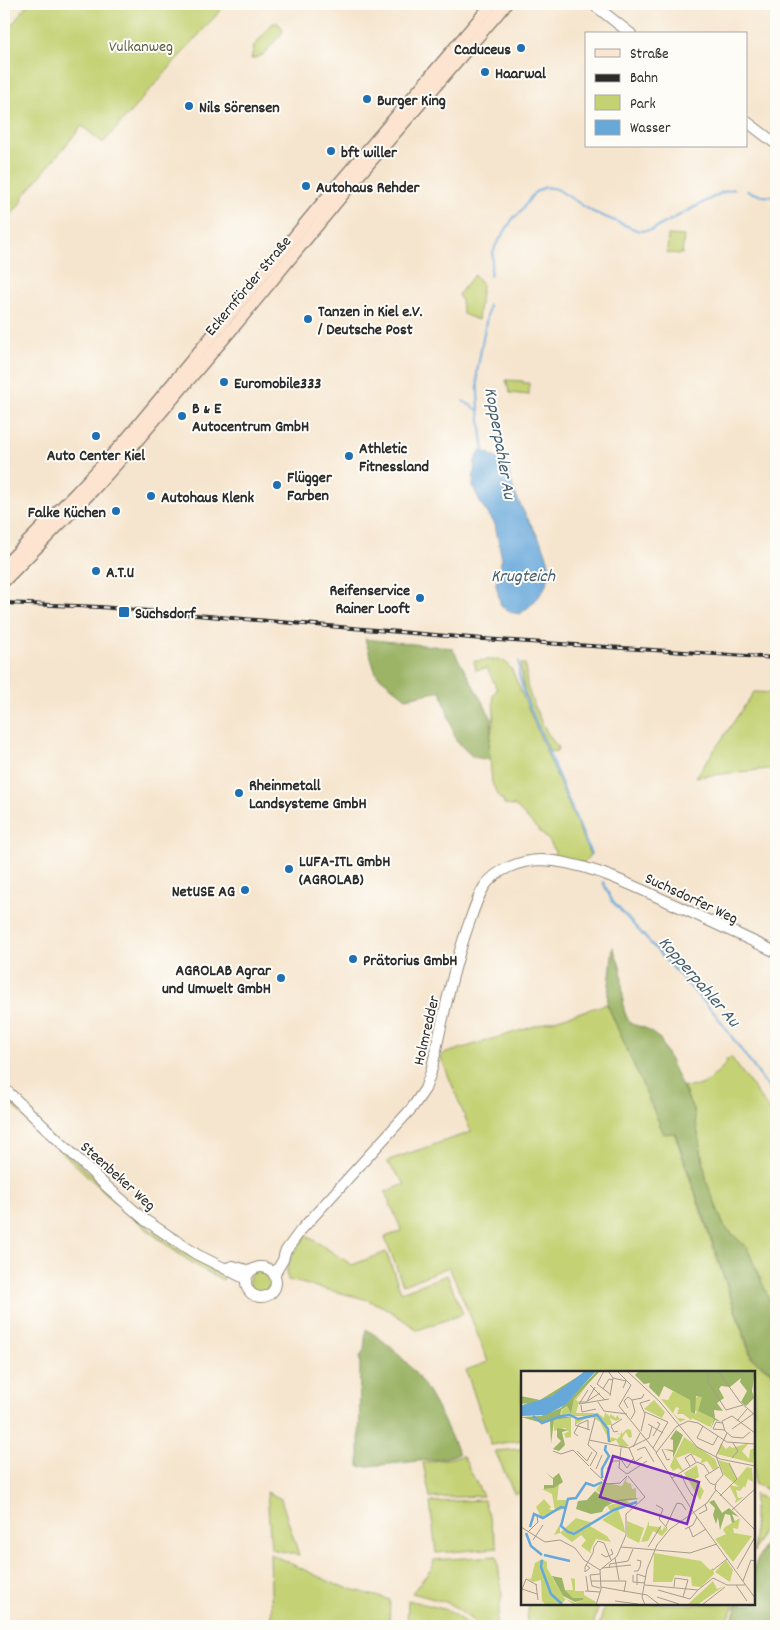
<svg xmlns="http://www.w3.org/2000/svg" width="780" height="1630" font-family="Dekko,sans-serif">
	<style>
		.green { fill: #c4d274; stroke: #787e50 }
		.forest { fill: #9bb466; stroke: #637048 }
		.water { fill: #67a8db; stroke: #496a83 }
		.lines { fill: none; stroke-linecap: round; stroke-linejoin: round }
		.stream { stroke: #67a8db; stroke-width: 2 }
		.tertiary-casing { stroke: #90887c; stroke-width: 12 }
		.secondary-casing { stroke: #90887c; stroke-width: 14 }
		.tertiary { stroke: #fff; stroke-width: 10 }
		.secondary { stroke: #fde4d1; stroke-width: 11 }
		.rail-casing { stroke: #2b2b2b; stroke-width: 4 }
		.rail { stroke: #fdfcf7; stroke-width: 2; stroke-dasharray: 5.5; stroke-linecap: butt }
		.poi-dot { fill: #1f6fb2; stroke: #fdfcf7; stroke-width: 2 }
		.labels { text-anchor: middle; stroke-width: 4; stroke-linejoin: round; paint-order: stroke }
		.park-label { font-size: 16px; fill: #595d41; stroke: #fdfcf7 }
		.poi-label { font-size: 16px; font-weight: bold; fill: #2b2b2b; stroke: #fdfcf7; text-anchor: start }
		.street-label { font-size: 16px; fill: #2b2b2b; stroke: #fdfcf7 }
		.water-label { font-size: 18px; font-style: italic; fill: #435d71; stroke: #fdfcf7 }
		.inset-river { fill: none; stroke: #67a8db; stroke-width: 2.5 }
		.inset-road { fill: none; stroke: #a59b8d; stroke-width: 1 }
		.view { fill: #7b2cbf; fill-opacity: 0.15; stroke: #7b2cbf; stroke-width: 2.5 }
		.inset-edge { fill: none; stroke: #2b2b2b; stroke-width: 2.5 }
	</style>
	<rect width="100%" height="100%" fill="#fdfcf7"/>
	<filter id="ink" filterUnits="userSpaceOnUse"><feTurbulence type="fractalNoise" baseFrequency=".02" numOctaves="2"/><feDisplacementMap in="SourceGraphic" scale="10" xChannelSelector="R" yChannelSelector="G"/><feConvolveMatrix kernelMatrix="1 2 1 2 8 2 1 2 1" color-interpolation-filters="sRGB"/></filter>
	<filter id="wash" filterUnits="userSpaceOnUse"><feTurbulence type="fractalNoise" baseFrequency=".0096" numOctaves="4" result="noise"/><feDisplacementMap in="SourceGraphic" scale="20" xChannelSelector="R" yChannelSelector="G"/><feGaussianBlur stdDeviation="1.12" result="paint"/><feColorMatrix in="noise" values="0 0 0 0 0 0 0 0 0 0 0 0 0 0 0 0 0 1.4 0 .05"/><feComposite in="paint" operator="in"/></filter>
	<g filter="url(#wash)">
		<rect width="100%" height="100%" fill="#f6e5ce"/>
		<!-- green -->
		<g class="green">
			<polygon points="28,4 226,4 103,143 82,126 22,198 23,200 4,224 4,35"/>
			<polygon points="273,23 278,23 283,29 282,33 263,55 251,59 254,46"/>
			<polygon points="668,235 684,236 682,254 667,253"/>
			<polygon points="474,275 482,285 478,320 463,314 461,300 458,295"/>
			<polygon points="506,380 523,381 523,383 529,383 529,395 510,393"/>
			<polygon points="499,659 505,662 512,670 590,855 584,863 553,858 555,851 550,842 515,806 504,805 503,799 500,799 492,783 489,746 494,717 493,695 497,689 487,668 476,670 474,661"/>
			<path d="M521 664H525C526 671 526 678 527 685 531 700 546 737 558 746L557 751 550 752C538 724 521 695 521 664Z"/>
			<polygon points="754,692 776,693 776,768 696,777"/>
			<polygon points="607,1004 664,1134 674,1132 751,1358 776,1376 776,1493 754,1484 754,1372 522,1372 522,1440 491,1445 466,1370 488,1362 470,1315 449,1267 403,1285 385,1237 402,1231 385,1192 405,1184 387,1162 389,1160 471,1132 440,1055"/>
			<path d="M731 1057 776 1119V1316L747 1248 724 1226 707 1183 694 1112 683 1086C706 1089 708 1080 724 1066L727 1062 726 1060Z"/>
			<path d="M4 1095 151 1230 178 1249 211 1267 210 1270 225 1276 223 1280C176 1258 134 1219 96 1184 65 1155 34 1126 4 1098Z"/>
			<path d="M306 1235 352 1265 386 1252 401 1292 447 1275 463 1314 418 1330 384 1307 365 1299 288 1280C283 1263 297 1249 306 1235Z"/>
			<circle cx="260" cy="1281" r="11"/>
			<polygon points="522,1449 522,1493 514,1493 495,1451"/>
			<polygon points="463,1456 483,1496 430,1498 423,1463"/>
			<polygon points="267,1492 281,1499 299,1555 271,1549"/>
			<polygon points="754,1494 773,1503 754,1552"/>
			<polygon points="484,1500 498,1548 436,1553 430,1502"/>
			<polygon points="270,1554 337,1585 390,1600 389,1626 272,1626"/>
			<polygon points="497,1556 502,1595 496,1626 480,1626 449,1603 412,1593 432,1568 434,1560"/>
			<polygon points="408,1600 447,1610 471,1626 407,1626"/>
			<polygon points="529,1604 599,1604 593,1626 526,1626"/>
			<polygon points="605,1604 734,1604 726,1626 599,1626"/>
		</g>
		<!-- forest -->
		<g class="forest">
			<polygon points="365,639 452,648 492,719 489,746 490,760 473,757 456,741 441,691 406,698 376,674"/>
			<polygon points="613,947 621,969 624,1010 627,1018 631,1024 645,1028 660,1039 694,1112 707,1183 724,1226 747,1248 776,1315 776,1375 752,1357 675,1133 664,1134 607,1004"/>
			<path d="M366 1329C418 1362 434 1400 459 1454L439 1459 359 1467 360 1357 364 1350Z"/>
			<polygon points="776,1520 776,1626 730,1626 737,1604 754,1604 754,1567"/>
		</g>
		<!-- water -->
		<path class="water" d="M484 451 508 465C510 476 512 487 517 498 538 545 576 571 520 614L510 612 501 606 496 584 498 571 502 559 495 524 480 502 473 486 475 460 480 452Z"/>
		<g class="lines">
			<!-- stream -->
			<g class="stream">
				<polyline points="747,191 763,196 776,197"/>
				<polyline points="490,276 493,253 496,245 514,217 518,215 534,193 545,187 557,189 593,212 639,231 652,230 723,192 734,189"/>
				<polyline points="463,401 478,410"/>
				<polyline points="484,453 479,411 477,372 489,305"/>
				<polyline points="519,661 519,675 524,694 591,854"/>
				<polyline points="603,882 612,901 716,1015 776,1098"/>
			</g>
		</g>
	</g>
	<g filter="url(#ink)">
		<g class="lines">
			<!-- tertiary casing -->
			<g class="tertiary-casing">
				<g id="tertiary">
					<polyline points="593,4 631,34"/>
					<polyline points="746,121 776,144"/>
					<polyline points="4,1088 105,1185 145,1220 196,1254 246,1279"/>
					<circle cx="261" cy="1282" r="15"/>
					<polyline points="226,1268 233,1266 250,1271"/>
					<path d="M274 1275 283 1260 285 1252 301 1230 412 1108 425 1089 431 1072C442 1024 451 975 467 929 472 915 476 900 484 887 495 870 521 860 541 860 585 861 633 886 673 904 707 920 742 936 776 952"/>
				</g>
			</g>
			<!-- secondary casing -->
			<g class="secondary-casing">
				<g id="secondary">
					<polyline points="4,566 76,493 124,442 318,208 492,4"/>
					<polyline points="4,581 93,490 130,449 238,322 353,182 506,4"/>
				</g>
			</g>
			<!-- tertiary -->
			<use href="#tertiary" class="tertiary"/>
			<!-- secondary -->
			<use href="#secondary" class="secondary"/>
			<!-- rail casing -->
			<g class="rail-casing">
				<polyline id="rail" points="4,603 100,607 483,639 776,658"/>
			</g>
			<!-- rail -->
			<use href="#rail" class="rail"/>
		</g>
	</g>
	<!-- markers -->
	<g class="poi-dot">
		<circle cx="521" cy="48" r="5"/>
		<circle cx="485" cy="72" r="5"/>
		<circle cx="367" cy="99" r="5"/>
		<circle cx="189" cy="106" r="5"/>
		<circle cx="331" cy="151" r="5"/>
		<circle cx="306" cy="186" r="5"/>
		<circle cx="308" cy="319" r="5"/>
		<circle cx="224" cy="382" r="5"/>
		<circle cx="182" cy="416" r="5"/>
		<circle cx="96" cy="436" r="5"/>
		<circle cx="349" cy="456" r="5"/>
		<circle cx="277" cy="485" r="5"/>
		<circle cx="151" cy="496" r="5"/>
		<circle cx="116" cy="511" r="5"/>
		<circle cx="96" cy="571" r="5"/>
		<circle cx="420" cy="598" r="5"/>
		<rect x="118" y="606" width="12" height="12" rx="2.5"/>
		<circle cx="239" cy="793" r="5"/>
		<circle cx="289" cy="869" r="5"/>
		<circle cx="245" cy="890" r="5"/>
		<circle cx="353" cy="959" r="5"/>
		<circle cx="281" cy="978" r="5"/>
	</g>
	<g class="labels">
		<!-- park labels -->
		<g class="park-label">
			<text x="141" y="51">Vulkanweg</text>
		</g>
		<!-- poi labels -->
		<g class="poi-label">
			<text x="511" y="54" text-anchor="end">Caduceus</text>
			<text x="495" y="78">Haarwal</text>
			<text x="377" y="105">Burger King</text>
			<text x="199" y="112">Nils Sörensen</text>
			<text x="341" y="157">bft willer</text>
			<text x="316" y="192">Autohaus Rehder</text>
			<text x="318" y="316">Tanzen in Kiel e.V.<tspan x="318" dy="18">/ Deutsche Post</tspan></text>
			<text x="234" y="388">Euromobile333</text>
			<text x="192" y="413">B &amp; E<tspan x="192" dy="18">Autocentrum GmbH</tspan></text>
			<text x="359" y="453">Athletic<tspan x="359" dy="18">Fitnessland</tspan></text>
			<text x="96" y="460" text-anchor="middle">Auto Center Kiel</text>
			<text x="287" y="482">Flügger<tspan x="287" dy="18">Farben</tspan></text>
			<text x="161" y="502">Autohaus Klenk</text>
			<text x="106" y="517" text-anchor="end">Falke Küchen</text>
			<text x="106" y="577">A.T.U</text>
			<text x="410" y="595" text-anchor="end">Reifenservice<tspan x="410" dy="18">Rainer Looft</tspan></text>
			<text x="135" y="618">Suchsdorf</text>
			<text x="249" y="790">Rheinmetall<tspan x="249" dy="18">Landsysteme GmbH</tspan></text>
			<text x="299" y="866">LUFA-ITL GmbH<tspan x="299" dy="18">(AGROLAB)</tspan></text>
			<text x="235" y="896" text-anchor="end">NetUSE AG</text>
			<text x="363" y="965">Prätorius GmbH</text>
			<text x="271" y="975" text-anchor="end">AGROLAB Agrar<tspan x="271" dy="18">und Umwelt GmbH</tspan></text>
		</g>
		<!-- street labels -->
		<g class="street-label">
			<text transform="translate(247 285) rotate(-50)" y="6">Eckernförder Straße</text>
			<text transform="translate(692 897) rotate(25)" y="6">Suchsdorfer Weg</text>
			<text transform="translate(425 1030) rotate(-77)" y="6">Holmredder</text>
			<text transform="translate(119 1175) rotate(42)" y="6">Steenbeker Weg</text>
		</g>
		<!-- water labels -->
		<g class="water-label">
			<text transform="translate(501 443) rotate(80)" y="6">Kopperpahler Au</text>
			<text x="523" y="581">Krugteich</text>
			<text transform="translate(700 981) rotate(49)" y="6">Kopperpahler Au</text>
		</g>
	</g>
	<!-- overview -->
	<g transform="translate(521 1371)">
		<rect width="234" height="234" fill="#f6e5ce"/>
		<path d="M67 13 55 29 58 31 55 42H77L83 47 84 41 86 45 85 42 89 46V43L95 47 96 44 99 48 95 50 89 47 91 54H85L77 43 74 44 86 58 88 69 79 51 71 46 72 43 54 54V47L60 48 63 45H41L40 40 46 35 50 43 53 28ZM152 20 170 29V41L174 43 170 49 162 43H156L158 37 155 36 152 42 157 47 165 48 159 51 140 28 147 29ZM178 23 182 26 177 40 193 48 189 56 171 47 176 41 172 37 173 30ZM133 29 144 41 141 47 123 38ZM50 46V66L45 67 43 63 48 60 44 57 33 60V49ZM106 58 110 59 111 66 108 67 105 61 101 67 108 75 100 77 95 69 88 72 90 66 96 68 100 64 94 62 100 63V59L101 63ZM163 66 194 88 197 96 192 99 186 90 179 93 181 88 169 82 155 87 163 101 157 97 152 100 149 95ZM200 72 205 78 209 75 211 77 228 72 221 80 228 88 229 79 234 77 232 92 196 83ZM197 89 208 92 216 108 226 96 231 97 232 111 227 108 224 117 223 115 219 120 215 119 217 127 223 126 214 132 215 128 208 114 218 116 203 104ZM176 94 178 106 174 108 183 120 179 129 163 102ZM106 105 105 111 110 113 111 118 115 117V127L90 132 75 119 81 111 101 115ZM38 112 36 129H45V137L20 146 15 136 23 128 30 136 28 138 34 140 31 123 21 118 33 117ZM104 129 110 133 90 141 86 135ZM97 138 103 155 104 162 81 149ZM55 147 72 152 69 155 86 165 90 171 75 168 69 180 71 183 60 175 65 169 60 164 51 171 39 162 33 164 39 153V162ZM219 147 217 158 212 157 213 162 231 165 212 191 194 168 205 163 202 159 204 156ZM106 150 123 157 118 172 106 166ZM128 150V155L139 156 141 160 143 156 147 158 141 165 132 160 127 170 120 171ZM133 182 180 190 189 199 192 197 193 203 180 216 171 215 170 206 154 204 151 211H132ZM21 188 26 191V197L43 227 54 232 62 229 52 227 44 219H52L50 207 54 208V220H63V224L75 231 74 234H53L45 228 40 234H25L21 230 20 209 12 211 6 207 10 208 14 192ZM205 189 212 199 209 211 194 201ZM192 210 196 218 203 215 176 234H166Z" fill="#c4d274"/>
		<path d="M76 0H79L53 28 50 43 46 35 40 39 39 46H52L33 49 30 73 29 49 21 52 0 46 20 45 40 37ZM118 0H234L231 20 233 27 225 35 220 31 226 20 219 11 220 7 209 16 200 15 198 18 203 27 196 32 202 40 193 39 194 47 200 51 194 49 189 59 193 48 177 40 181 26 175 25 174 43 170 41 169 29 143 15 138 26 128 16 129 12 123 13 114 4ZM61 3 46 16 31 25 17 31 0 35 6 32 0 33V25L19 29ZM36 57 48 59 41 61 44 74 38 80 32 78 40 70 36 66ZM155 59 162 64 152 87V81L142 78 152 79V69L149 68ZM24 101 32 107 38 102 42 111 33 117 23 118V105V114H32V108ZM74 120 90 132 94 129 115 127 118 128 93 131 84 136 81 141 70 143 55 138 57 130 66 129ZM193 129 201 142 208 137 218 146 211 143 214 151 211 152 209 144 204 143 199 159 197 146 195 153 192 144 194 137 188 131ZM31 205 41 207 44 219 52 227H62V229L54 231 42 225Z" fill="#9bb466"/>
		<path d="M64 0H75L44 34 25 44 0 45V35L31 25Z" fill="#67a8db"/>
		<path class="inset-river" d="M12 45 21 52 40 45 49 44 57 48 76 44 87 58 88 71M81 107V98L88 85 84 79 85 74M81 111 73 115 65 112 55 127 47 128 40 155 47 161 53 163 93 139 116 131M9 156 13 143 22 147 40 136 45 137M5 162 10 175 21 184M23 184 49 190M21 189 20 196 30 223 41 233"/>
		<path class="inset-road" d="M83 0 76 13 89 23M87 0 92 7 89 25M96 0 110 14 98 35 136 82M106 0 139 31 176 76 199 88 234 95M187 0V11L205 39 222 34M197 0 219 31 234 44M92 7 105 10 102 17M69 14 84 29M82 18 88 8 92 9M67 19 58 33 88 28M66 30 74 16M58 31H65L79 22M77 31 83 40 106 43M60 34 61 41 75 38M107 37 103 30 107 26 111 29M124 41 147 51 132 77M110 48 114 41 111 29 121 27 123 23M216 50 226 38M201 52 195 51 192 58 204 59M127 53 142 62M54 54 69 59M182 55 176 67 192 74 197 65M211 58 232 43M97 60 93 61 90 55 101 48M120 60 124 43 119 32 129 29M229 61 222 67 211 66 204 60 201 50 211 45 234 62M206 62 195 85 202 104 195 112 194 118 234 159M57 65 53 62 58 53 67 49V59M132 65 139 53 136 51M68 69 108 77 128 67 131 55M234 73 206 71 177 52 167 50 155 56 135 82 173 142 234 227M112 76 119 62M100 77 98 97 106 103M108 77 114 91 121 86M141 78 146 89 149 88M116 79 124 76 133 91M32 80 40 83 52 79 68 95M56 80 66 90 71 81M99 87 106 97 112 88M211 87 217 80 212 72M69 95 76 82 67 74 74 47M169 95 164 87 170 83 175 91M69 97 86 113 99 112 106 105M75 98 81 84M86 98 92 90H98M106 103 126 90M160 103 166 116 171 124 173 126 171 123M151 107 176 91 183 94 188 102M194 114 189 112 184 105 198 96M199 125 216 108 208 92M135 134 142 138 138 148 146 157M211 139 234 118M178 143 186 139 184 133M145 155 156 132 161 133 165 139M0 156 24 171 39 169 54 177 63 189 79 199 80 218M168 156 172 166 185 158M164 158 172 154 176 146M7 161 17 151 16 145M12 169 22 154M83 172 90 189M100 176 169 182 196 173M127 176 140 155M80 183 85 186 92 183 90 178M94 187 98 209M65 194 69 197 64 201V196L72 182 73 176 77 170 83 172M81 197 110 194M88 197 89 193 107 190 112 178M216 198 234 166M79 199 96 185 105 164V143L124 126 107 105M192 199 206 188M113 200H117L119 196 120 190 116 189M79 203 69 204 71 215 79 217M112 204V211L124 212M65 205 67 220M70 210H105L103 221M222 210 230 189 234 190M15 213 17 229M116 214V203L125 206M124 214 177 219 192 207 206 214H224M215 214 226 230M80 216 126 224 139 234M153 216 154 207 167 209 162 226M1 218 16 223M137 219 169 228 177 219M64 220 79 221M0 221 5 208 16 214M136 226 158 233M94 230 117 233M75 234 80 218M124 234 121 226 126 198 136 174 149 158 186 132 195 119M181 234 204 216"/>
		<path class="view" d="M92 85 178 111 166 153 79 126Z"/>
		<rect width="234" height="234" class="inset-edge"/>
	</g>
	<!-- margin -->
	<rect width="780" height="1630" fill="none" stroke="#fdfcf7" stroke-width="20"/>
	<!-- legend -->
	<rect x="585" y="32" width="162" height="115" fill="#fdfcf7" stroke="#a9a8a5"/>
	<rect x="595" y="49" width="25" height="8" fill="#fde4d1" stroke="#a9a8a5"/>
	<text x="630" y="58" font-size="15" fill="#2b2b2b">Straße</text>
	<rect x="595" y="74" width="25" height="8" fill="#2b2b2b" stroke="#a9a8a5"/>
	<text x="630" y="82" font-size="15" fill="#2b2b2b">Bahn</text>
	<rect x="595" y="95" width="25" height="15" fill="#c4d274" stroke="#a9a8a5"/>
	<text x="630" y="108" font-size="15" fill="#2b2b2b">Park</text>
	<rect x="595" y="120" width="25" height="15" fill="#67a8db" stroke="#a9a8a5"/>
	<text x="630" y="132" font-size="15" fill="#2b2b2b">Wasser</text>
</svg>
